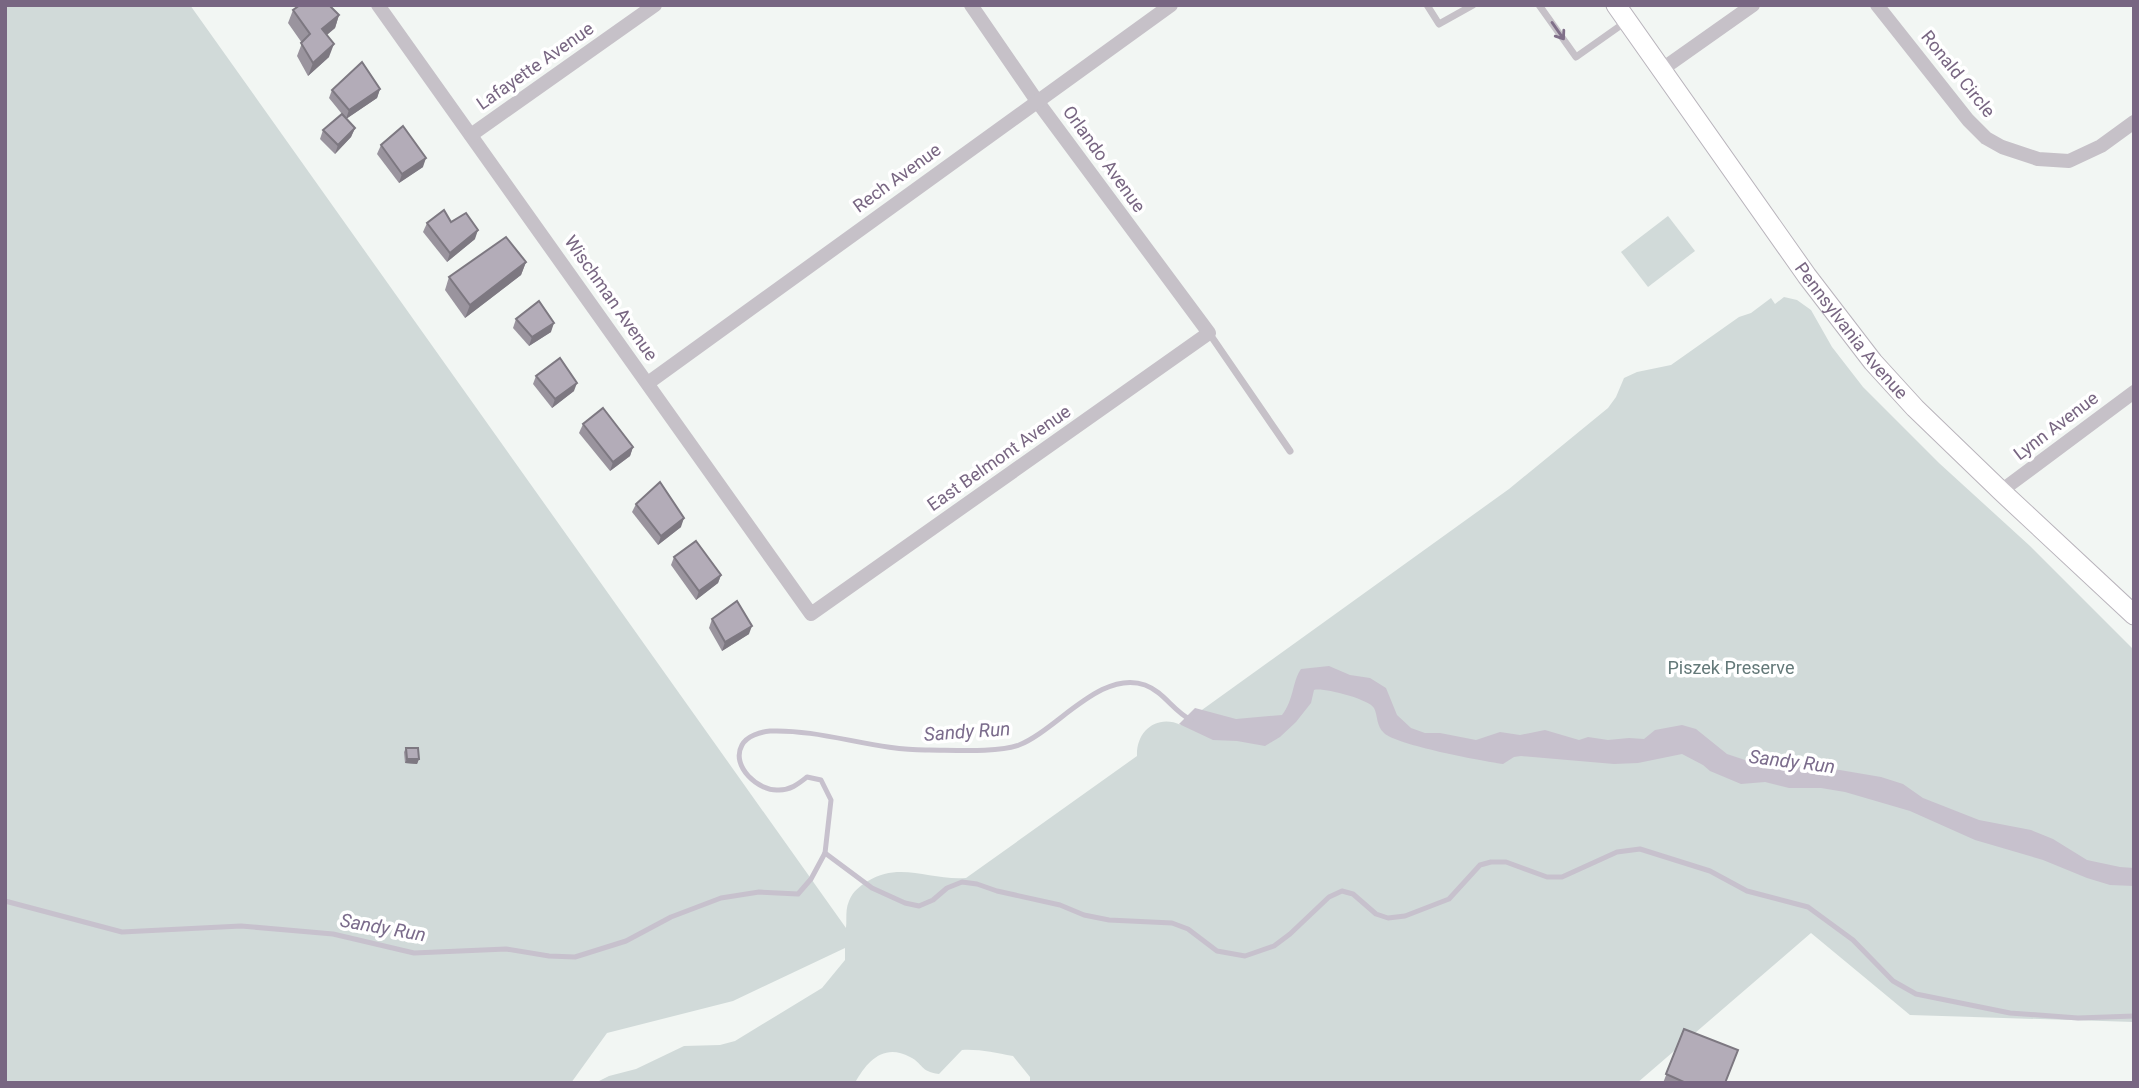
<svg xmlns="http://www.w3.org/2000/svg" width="2139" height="1088" font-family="Roboto,sans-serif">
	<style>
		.green { fill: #d1dad9 }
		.water { fill: #c7c1cd }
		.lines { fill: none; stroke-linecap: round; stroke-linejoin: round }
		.stream { stroke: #c7c1cd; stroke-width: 5 }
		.secondary-casing { stroke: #b9b4bc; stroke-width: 21 }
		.lane { stroke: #c6c1c8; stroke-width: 7 }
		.street { stroke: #c6c1c8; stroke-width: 14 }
		.secondary { stroke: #fff; stroke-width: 19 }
		.wall { fill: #9a949e }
		.shaded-wall { fill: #7d7881 }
		.building { fill: #b3acb8; stroke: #7d7881; stroke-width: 2 }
		.oneway { stroke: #806f89 }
		.labels { text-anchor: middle; stroke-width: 7; stroke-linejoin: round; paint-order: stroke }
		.street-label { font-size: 18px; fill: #786682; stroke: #fff }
		.park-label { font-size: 18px; fill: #647979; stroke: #fff }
		.water-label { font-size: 19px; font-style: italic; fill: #7b6c8c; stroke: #fff }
	</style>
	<rect width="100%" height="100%" fill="#f2f6f3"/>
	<!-- green -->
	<g class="green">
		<path d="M5 5H190L846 928C847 919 845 910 849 901 853 891 860 886 868 881 900 861 932 881 966 878L1137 756C1136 731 1157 714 1181 725L1509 489 1608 408 1616 397 1624 378 1637 372 1671 365 1739 317 1751 313 1771 298 1775 304 1784 297 1797 300 1811 310 1832 347 1863 387 1939 463 2030 546 2134 650V1022L1910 1015 1811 933 1637 1083H1030V1077L1013 1056C995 1053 980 1049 962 1050L939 1074C919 1071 924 1064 910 1057 884 1043 867 1061 855 1083H595L609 1076 636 1069 684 1046 720 1045 735 1041 822 988 845 960V948L733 1001 607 1033 571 1083H5Z"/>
		<polygon points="1668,216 1695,251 1648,287 1621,252"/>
	</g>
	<!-- water -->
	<path class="water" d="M1329 666 1350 675 1370 678 1386 688 1397 715 1411 728 1425 733H1440L1476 740 1500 732 1520 735 1545 730 1579 740 1588 737 1608 740 1629 738 1644 739 1655 730 1682 725 1696 729 1727 754 1751 762 1771 766 1828 768 1881 777 1903 784 1923 798 1979 820 2031 830 2053 839 2087 860 2120 867 2134 868V886L2110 885 2087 878 2043 860 1975 840 1910 811 1845 792 1821 788H1789L1765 782 1741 784 1710 771 1703 765 1682 754 1638 763 1614 764 1521 756 1514 757 1503 764C1482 761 1396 745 1384 733 1376 726 1378 716 1374 708 1369 699 1322 687 1314 690L1311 703 1296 722 1280 737 1265 746 1237 741 1213 740 1179 724 1195 708 1236 719 1282 715C1294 700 1292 682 1301 669Z"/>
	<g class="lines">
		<!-- stream -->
		<g class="stream">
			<polyline points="825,853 872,888 905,903 919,906 933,900 947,888 962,882 977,884 997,891 1060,905 1084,915 1109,920 1172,923 1188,929 1217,951 1245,956 1274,946 1290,934 1329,897 1342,891 1353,894 1376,914 1388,918 1405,916 1449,899 1480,865 1491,862 1506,862 1547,877 1562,877 1617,852 1640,849 1710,871 1747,891 1808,907 1853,940 1893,981 1916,994 2010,1013 2078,1018 2134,1016"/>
			<path d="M5 901 122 932 241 926 333 934 414 953 506 949 549 956 575 957 626 941 671 917 721 898 759 892 798 894 811 879 825 853 831 800 821 780 807 777C798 784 791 790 779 790 759 792 730 766 742 745 747 736 760 732 770 731 823 729 875 751 929 750 952 750 998 753 1019 745 1057 730 1101 669 1145 685 1164 692 1173 711 1191 720"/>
		</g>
		<!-- secondary casing -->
		<g class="secondary-casing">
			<g id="secondary">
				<path id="s1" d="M1616 5 1807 276 1873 362 1915 408 2001 491 2134 615"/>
			</g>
		</g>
		<!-- lane -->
		<g class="lane">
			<polyline points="1427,5 1439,24 1473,5"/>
			<polyline points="1539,5 1576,57 1627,21"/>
			<polyline points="1209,333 1290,451"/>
		</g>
		<!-- street -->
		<g class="street">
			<polyline points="378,5 811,614 1209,333 1037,101 971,5"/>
			<polyline points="1877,5 1968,120 1986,138 2002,147 2038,159 2069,161 2101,146 2134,122"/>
			<polyline points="1661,70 1753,5"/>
			<polyline points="471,135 655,5"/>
			<polyline points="648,383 1171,5"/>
			<polyline points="2001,491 2134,392"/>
		</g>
		<!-- secondary -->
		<use href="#secondary" class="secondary"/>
	</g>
	<!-- wall -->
	<g class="wall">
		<polygon points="293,10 339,15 335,28 327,35 329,57 308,76 297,56 302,43 288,23"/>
		<polygon points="380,89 377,98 346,119 355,128 351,137 335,154 320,139 323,130 346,119 329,98 332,90"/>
		<polygon points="381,145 423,167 399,183 377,154"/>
		<polygon points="451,222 475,239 447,262 423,232 427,223"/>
		<polygon points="526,262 521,275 465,318 445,290 449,277"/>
		<polygon points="516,319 551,332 529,346 513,328"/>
		<polygon points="536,376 574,391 552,408 533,384"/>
		<polygon points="583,424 633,447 630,456 610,471 579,433"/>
		<polygon points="636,504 681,527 658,545 632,512"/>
		<polygon points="674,557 721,575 718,583 696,600 671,565"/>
		<polygon points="712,619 749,634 722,651 709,628"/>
		<polygon points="406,748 419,759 417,764 405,763 404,752"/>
		<polygon points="1684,1029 1725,1083 1663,1083"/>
	</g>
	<!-- shaded-wall -->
	<g class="shaded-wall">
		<polygon points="339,15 335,28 318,42 322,29"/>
		<polygon points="334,44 329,57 308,76 313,63"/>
		<polygon points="380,89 377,98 346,119 349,110"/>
		<polygon points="355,128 351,137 335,154 338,145"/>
		<polygon points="426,158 423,167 399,183 402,174"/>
		<polygon points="478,230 475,239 447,262 450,253"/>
		<polygon points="526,262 521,275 465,318 470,305"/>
		<polygon points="554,323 551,332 529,346 532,337"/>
		<polygon points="577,383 574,391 552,408 555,399"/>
		<polygon points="633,447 630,456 610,471 613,462"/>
		<polygon points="684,518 681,527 658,545 661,536"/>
		<polygon points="721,575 718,583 696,600 699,591"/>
		<polygon points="752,626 749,634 722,651 725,642"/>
		<polygon points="407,759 419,759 417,764 405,763"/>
	</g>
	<!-- building -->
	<g class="building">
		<polygon points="300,5 329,5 339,15 322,29 334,44 313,63 301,43 310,34 293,10"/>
		<polygon points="362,62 380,89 349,110 332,90"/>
		<polygon points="342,114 355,128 338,145 323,130"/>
		<polygon points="403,126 426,158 402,174 381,145"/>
		<polygon points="444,210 451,222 466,213 478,230 450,253 427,223"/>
		<polygon points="506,237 526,262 470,305 449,277"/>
		<polygon points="539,301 554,323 532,337 516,319"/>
		<polygon points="560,358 577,383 555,399 536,376"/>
		<polygon points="603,408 633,447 613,462 583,424"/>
		<polygon points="660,482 684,518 661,536 636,504"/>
		<polygon points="696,541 721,575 699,591 674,557"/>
		<polygon points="737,601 752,626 725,642 712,619"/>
		<polygon points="406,748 418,748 419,759 407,759"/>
		<polygon points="1684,1029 1738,1050 1725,1083 1686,1083 1666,1074"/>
	</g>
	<!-- one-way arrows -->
	<defs><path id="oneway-shaft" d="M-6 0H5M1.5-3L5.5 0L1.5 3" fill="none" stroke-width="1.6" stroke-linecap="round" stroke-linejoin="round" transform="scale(1.75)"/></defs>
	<use class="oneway" href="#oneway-shaft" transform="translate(1558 31) rotate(55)"/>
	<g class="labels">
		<!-- street labels -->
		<g class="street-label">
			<text transform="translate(535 66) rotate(-35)" y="6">Lafayette Avenue</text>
			<text transform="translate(1958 74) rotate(51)" y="6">Ronald Circle</text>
			<text transform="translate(1104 159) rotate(54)" y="6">Orlando Avenue</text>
			<text transform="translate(897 178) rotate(-36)" y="6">Rech Avenue</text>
			<text transform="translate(611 298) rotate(55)" y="6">Wischman Avenue</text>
			<text dy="6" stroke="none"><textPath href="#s1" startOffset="402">Pennsylvania Avenue</textPath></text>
			<text transform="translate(2056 426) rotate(-37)" y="6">Lynn Avenue</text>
			<text transform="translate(999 458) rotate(-35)" y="6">East Belmont Avenue</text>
		</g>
		<!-- park labels -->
		<g class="park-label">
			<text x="1731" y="674">Piszek Preserve</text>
		</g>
		<!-- water labels -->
		<g class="water-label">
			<text transform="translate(967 731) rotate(-4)" y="7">Sandy Run</text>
			<text transform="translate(1792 761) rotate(7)" y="7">Sandy Run</text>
			<text transform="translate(383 927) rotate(10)" y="7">Sandy Run</text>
		</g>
	</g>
	<!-- border -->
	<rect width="2139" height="1088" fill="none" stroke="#786682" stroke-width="14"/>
</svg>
